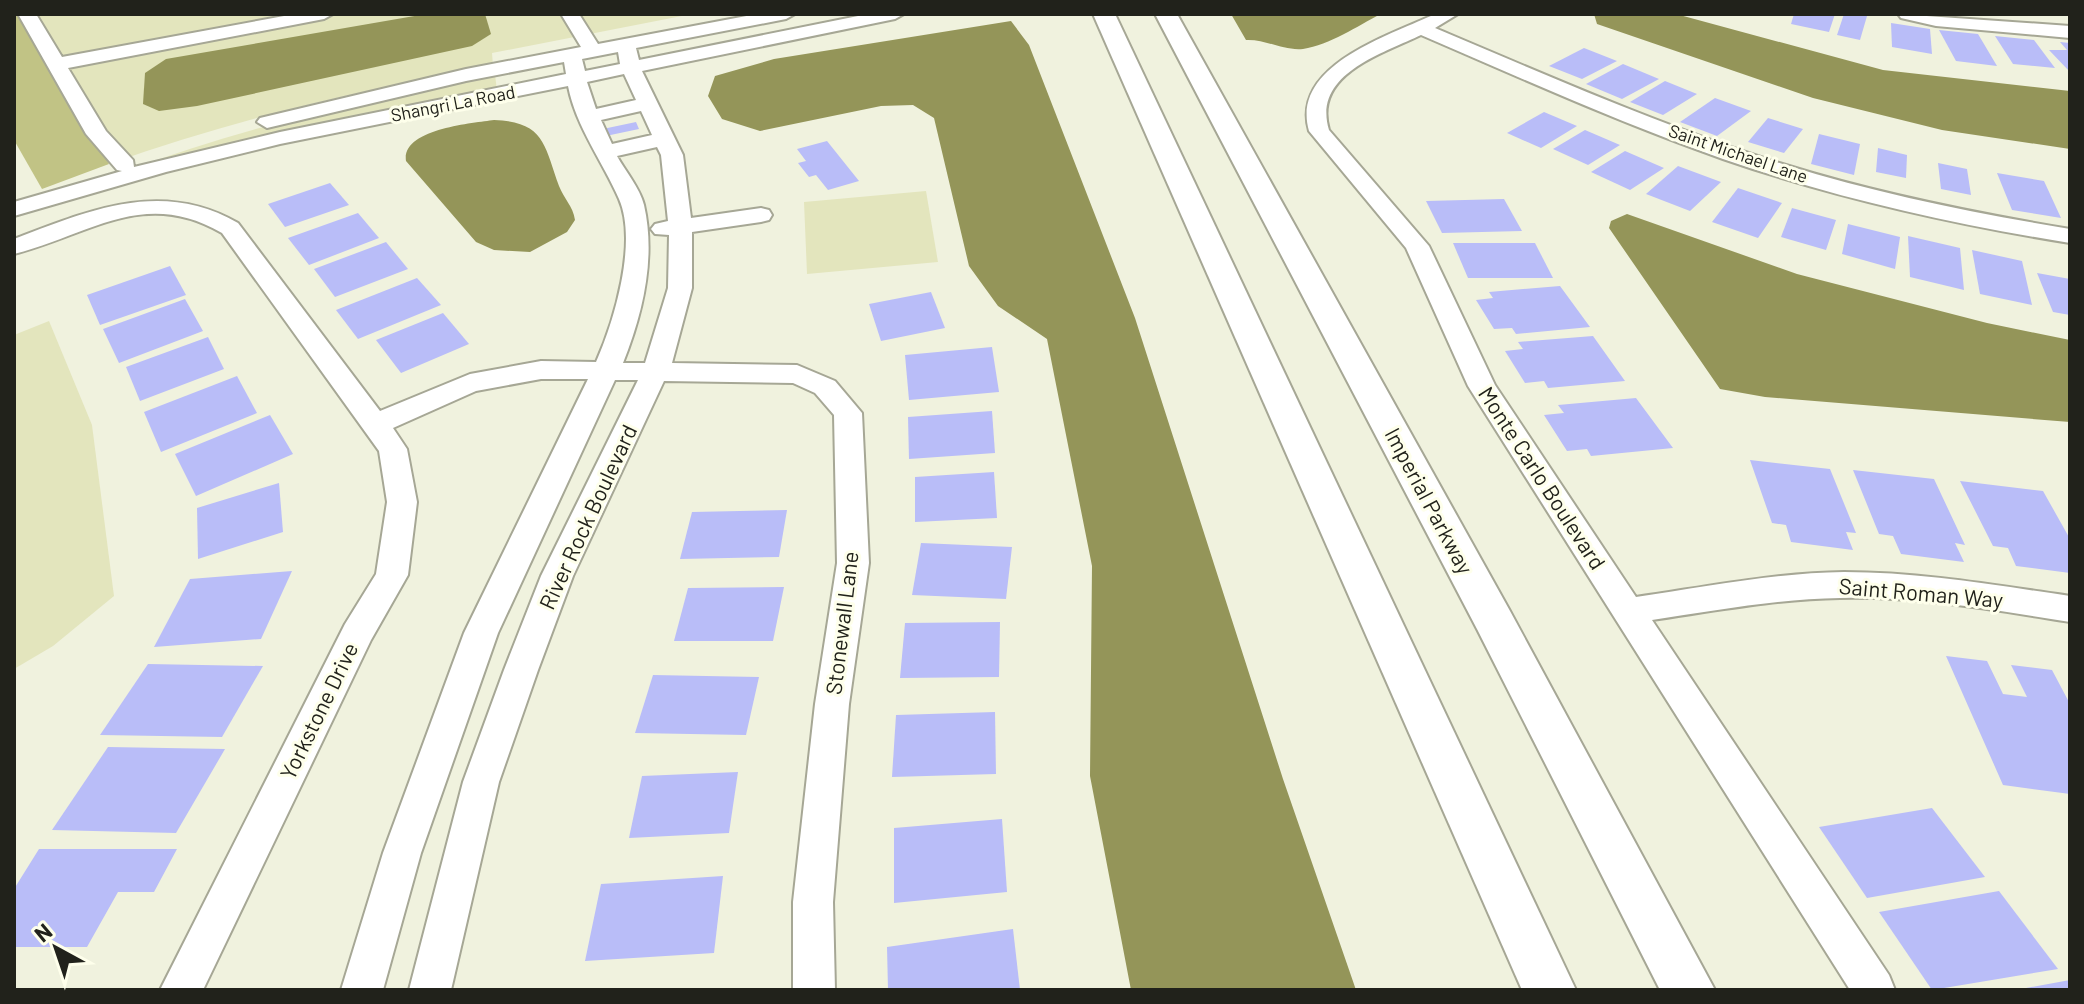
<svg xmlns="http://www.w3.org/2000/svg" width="2084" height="1004" font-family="Barlow,sans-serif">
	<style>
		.green { fill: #e3e5bd }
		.forest { fill: #c1c385 }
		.water { fill: #949559 }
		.building { fill: #b9bdf8 }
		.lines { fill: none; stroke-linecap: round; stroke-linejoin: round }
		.minor-casing { stroke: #a6a795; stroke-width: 4 }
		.major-casing { stroke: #a6a795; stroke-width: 4 }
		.minor { fill: #fff; fill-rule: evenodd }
		.major { fill: #fff; fill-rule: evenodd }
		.labels { text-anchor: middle; stroke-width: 6; stroke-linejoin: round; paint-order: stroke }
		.far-street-label { font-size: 18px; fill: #21221b; stroke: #feffeb }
		.street-label { font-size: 22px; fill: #21221b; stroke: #feffeb }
	</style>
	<rect width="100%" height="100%" fill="#f0f2de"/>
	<!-- green -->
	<g class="green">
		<path d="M25 14H692L492 53 493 66C363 89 233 120 109 164Z"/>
		<path d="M495 75 497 90 126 171C245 127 370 98 495 75Z"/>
		<polygon points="926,191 938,262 807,274 804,202"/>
		<polygon points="49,321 92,425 114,596 53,646 14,669 14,335"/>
	</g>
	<!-- forest -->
	<polygon class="forest" points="14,14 25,14 109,164 42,189 14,140"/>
	<!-- water -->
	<g class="water">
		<polygon points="426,14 485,14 491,34 472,46 197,106 159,111 143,104 145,73 166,59"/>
		<path d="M1231 14H1381C1357 26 1330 45 1303 49 1283 51 1266 39 1246 40Z"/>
		<polygon points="1594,14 1676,14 1883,70 2070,91 2070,149 1942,130 1813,98 1597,24"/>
		<polygon points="1011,21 1029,45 1135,318 1283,779 1356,990 1131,990 1090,776 1092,566 1047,339 998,306 969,266 934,118 913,105 881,106 760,131 722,119 708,96 715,76 774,59"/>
		<path d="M494 120C545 122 544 145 559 186 564 199 573 206 575 220L567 232 530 252 494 250 476 242 406 161C401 129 473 123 494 120Z"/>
		<polygon points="1627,214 1797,274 1987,323 2070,340 2070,422 1765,397 1720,389 1609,228 1611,221"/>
	</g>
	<!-- building -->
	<g class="building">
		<polygon points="1794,14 1835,14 1829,32 1791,24"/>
		<polygon points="1844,14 1867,16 1860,40 1837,35"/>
		<polygon points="1891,23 1930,29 1932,54 1892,47"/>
		<polygon points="1939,30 1978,34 1997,66 1956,61"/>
		<polygon points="1995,36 2034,40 2055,68 2013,64"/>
		<polygon points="2060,42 2070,43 2070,72 2049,50 2067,50"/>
		<polygon points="1584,48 1617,61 1582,79 1549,66"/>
		<polygon points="1623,64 1659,79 1622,99 1586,84"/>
		<polygon points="1665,81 1697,94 1663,115 1630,102"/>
		<polygon points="1715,98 1751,111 1717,136 1680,122"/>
		<polygon points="1544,112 1577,126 1541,148 1507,133"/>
		<polygon points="1768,118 1803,129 1784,153 1748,142"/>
		<polygon points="636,122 639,129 601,137 598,130"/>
		<polygon points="1585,130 1620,145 1588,165 1553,149"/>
		<polygon points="1819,134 1860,144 1854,175 1811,164"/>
		<polygon points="827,141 859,181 828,190 816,175 809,177 798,163 806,161 797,149"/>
		<polygon points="1878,148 1907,155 1906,178 1876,172"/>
		<polygon points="1625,151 1664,168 1630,190 1591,172"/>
		<polygon points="1938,163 1967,169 1971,195 1941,189"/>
		<polygon points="1678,166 1721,182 1690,211 1646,194"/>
		<polygon points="1997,173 2044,181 2061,218 2012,210"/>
		<polygon points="330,183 349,205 285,227 268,204"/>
		<polygon points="1738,188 1782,203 1758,238 1712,222"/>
		<polygon points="1504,199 1522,231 1442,233 1426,201"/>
		<polygon points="1792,208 1836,220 1826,250 1781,237"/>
		<polygon points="358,213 379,238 309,265 288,238"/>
		<polygon points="1848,224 1900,237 1895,269 1842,254"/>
		<polygon points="1908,236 1960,248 1964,290 1910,277"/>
		<polygon points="386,242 408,269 335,297 314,269"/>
		<polygon points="1453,243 1535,243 1553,278 1468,278"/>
		<polygon points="1972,250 2022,261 2032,305 1980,294"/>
		<polygon points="170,266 186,295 100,325 87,295"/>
		<polygon points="2037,273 2070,279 2070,315 2053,312"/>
		<polygon points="417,278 441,305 358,339 336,310"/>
		<polygon points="1560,286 1590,327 1516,334 1512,328 1494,329 1476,300 1493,298 1489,292"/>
		<polygon points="931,292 945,328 881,341 869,304"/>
		<polygon points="185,299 203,331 119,363 103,329"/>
		<polygon points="443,313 469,344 401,373 376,340"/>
		<polygon points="1593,336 1625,381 1548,388 1544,381 1525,383 1505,351 1523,349 1518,342"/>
		<polygon points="208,337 224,369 140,401 126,367"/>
		<polygon points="992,347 999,392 909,400 905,355"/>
		<polygon points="237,376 257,413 161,452 144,412"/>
		<polygon points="1636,398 1673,448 1591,456 1587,449 1567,451 1544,415 1564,413 1558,405"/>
		<polygon points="992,411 995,453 909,459 908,417"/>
		<polygon points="270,415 293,454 196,496 175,454"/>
		<polygon points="1750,460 1830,469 1856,533 1846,532 1853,550 1791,542 1786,525 1772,523"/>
		<polygon points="1853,470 1934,479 1965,545 1955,543 1964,562 1901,554 1893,536 1879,534"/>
		<polygon points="994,472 997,518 915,522 915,477"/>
		<polygon points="1960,481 2043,491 2070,539 2070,573 2016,566 2008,548 1993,546"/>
		<polygon points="279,483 283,532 198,559 197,508"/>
		<polygon points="787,510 779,557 680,559 692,512"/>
		<polygon points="921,543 1012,547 1006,599 912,595"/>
		<polygon points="292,571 261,639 154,647 190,579"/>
		<polygon points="784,587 773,641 674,641 688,588"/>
		<polygon points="1000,622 999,677 900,678 905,623"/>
		<polygon points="1946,656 1987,661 2003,694 2027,697 2011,665 2052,670 2070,704 2070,794 2003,785"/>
		<polygon points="148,664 263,666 222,737 100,735"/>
		<polygon points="653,675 759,677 746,735 635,733"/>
		<polygon points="995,712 996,774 892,777 896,715"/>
		<polygon points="108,747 225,749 176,833 52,830"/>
		<polygon points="738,772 729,833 629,838 642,776"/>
		<polygon points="1932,808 1985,877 1867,898 1819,827"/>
		<polygon points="1002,819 1007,892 894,903 894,828"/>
		<polygon points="39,849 177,849 154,892 118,892 87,947 14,947 14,889"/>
		<polygon points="723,876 714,953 585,961 601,884"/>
		<polygon points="1999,891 2058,969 1932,990 1879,912"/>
		<polygon points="1013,929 1020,990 888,990 887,947"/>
		<polygon points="2070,980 2070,990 2026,990 2026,988"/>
	</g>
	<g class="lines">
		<!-- minor casing -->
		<g class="minor-casing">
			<g id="minor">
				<path d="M18 14H36L62 57 295 14H333L324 19 68 68 106 131 133 160 134 167 280 132 566 74 564 62 466 81 267 128 257 122 260 118 466 69 581 47 561 14H579L598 44 757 14H795L786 19 636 48 639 60 868 14H904L895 19 642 71 683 155 691 218 761 208 769 210 772 215 769 220 761 222 692 232V288L672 363 797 365 835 381 862 413 869 563 849 704 833 902 835 990H793V902L815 704 837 563 834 415 815 393 793 383 664 381 573 576 538 670 499 782 451 990H409L463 782 504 670 541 576 638 380H615L498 633 421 853 383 990H341L383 853 464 633 588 379H541L476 391 393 428 407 449 417 502 408 575 371 640 203 990H160L345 624 376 574 387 502 379 451 222 233C144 187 89 235 14 254V239C90 210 162 179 238 223L380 411 470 374 541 361 596 362C614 322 638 242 619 199 603 162 576 127 568 86L280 144 166 172 14 216V202L122 171 117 170 86 134ZM618 52 620 64 585 71 582 59ZM624 74 636 100 596 109 587 82ZM641 111 652 135 612 144 601 120ZM657 147 661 155 668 221 655 224 651 229 655 234 669 235 668 288 645 363H623C643 313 656 258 644 205 640 188 625 171 617 156Z"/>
				<path d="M1435 14H1458L1435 28C1551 77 1666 128 1786 165 1879 194 1974 213 2070 229V243C1952 224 1836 198 1723 159 1620 123 1521 78 1421 35 1382 54 1312 74 1329 130L1429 246 1495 385 1636 597C1705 587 1774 573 1844 572 1920 572 1995 585 2070 596V622C1994 610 1917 596 1840 598 1777 599 1714 611 1652 620L1889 975 1895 990H1850L1468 386 1406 248 1309 131C1290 65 1389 36 1435 14Z"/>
				<polygon points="1898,14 2070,26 2070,38 1936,26 1901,18"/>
			</g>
		</g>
		<!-- major casing -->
		<g class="major-casing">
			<g id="major">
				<polygon points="1093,14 1115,14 1576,990 1522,990"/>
				<polygon points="1155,14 1177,14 1510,611 1715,990 1660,990 1477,629"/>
			</g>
		</g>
		<!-- minor -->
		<use href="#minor" class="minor"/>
		<!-- major -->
		<use href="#major" class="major"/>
	</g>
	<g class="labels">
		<!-- far-street labels -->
		<g class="far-street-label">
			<text transform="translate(453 104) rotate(-11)" y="6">Shangri La Road</text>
			<text transform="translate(1738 154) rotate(19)" y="6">Saint Michael Lane</text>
		</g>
		<!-- street labels -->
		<g class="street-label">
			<text transform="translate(1542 478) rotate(57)" y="8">Monte Carlo Boulevard</text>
			<text transform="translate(1429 501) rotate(62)" y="8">Imperial Parkway</text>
			<text transform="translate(588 517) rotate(-65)" y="8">River Rock Boulevard</text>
			<text transform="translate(1921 593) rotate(5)" y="8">Saint Roman Way</text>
			<text transform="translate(842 623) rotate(-83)" y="8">Stonewall Lane</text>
			<text transform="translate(319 711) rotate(-64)" y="8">Yorkstone Drive</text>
		</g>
	</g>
	<!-- border -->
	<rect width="2084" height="1004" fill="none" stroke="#21221b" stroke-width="32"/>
	<!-- north arrow -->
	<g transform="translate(56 948) rotate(320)" stroke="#feffeb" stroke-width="6" paint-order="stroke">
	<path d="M0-6L14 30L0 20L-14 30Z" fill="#21221b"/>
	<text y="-12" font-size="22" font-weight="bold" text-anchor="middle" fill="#21221b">N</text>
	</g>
</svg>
